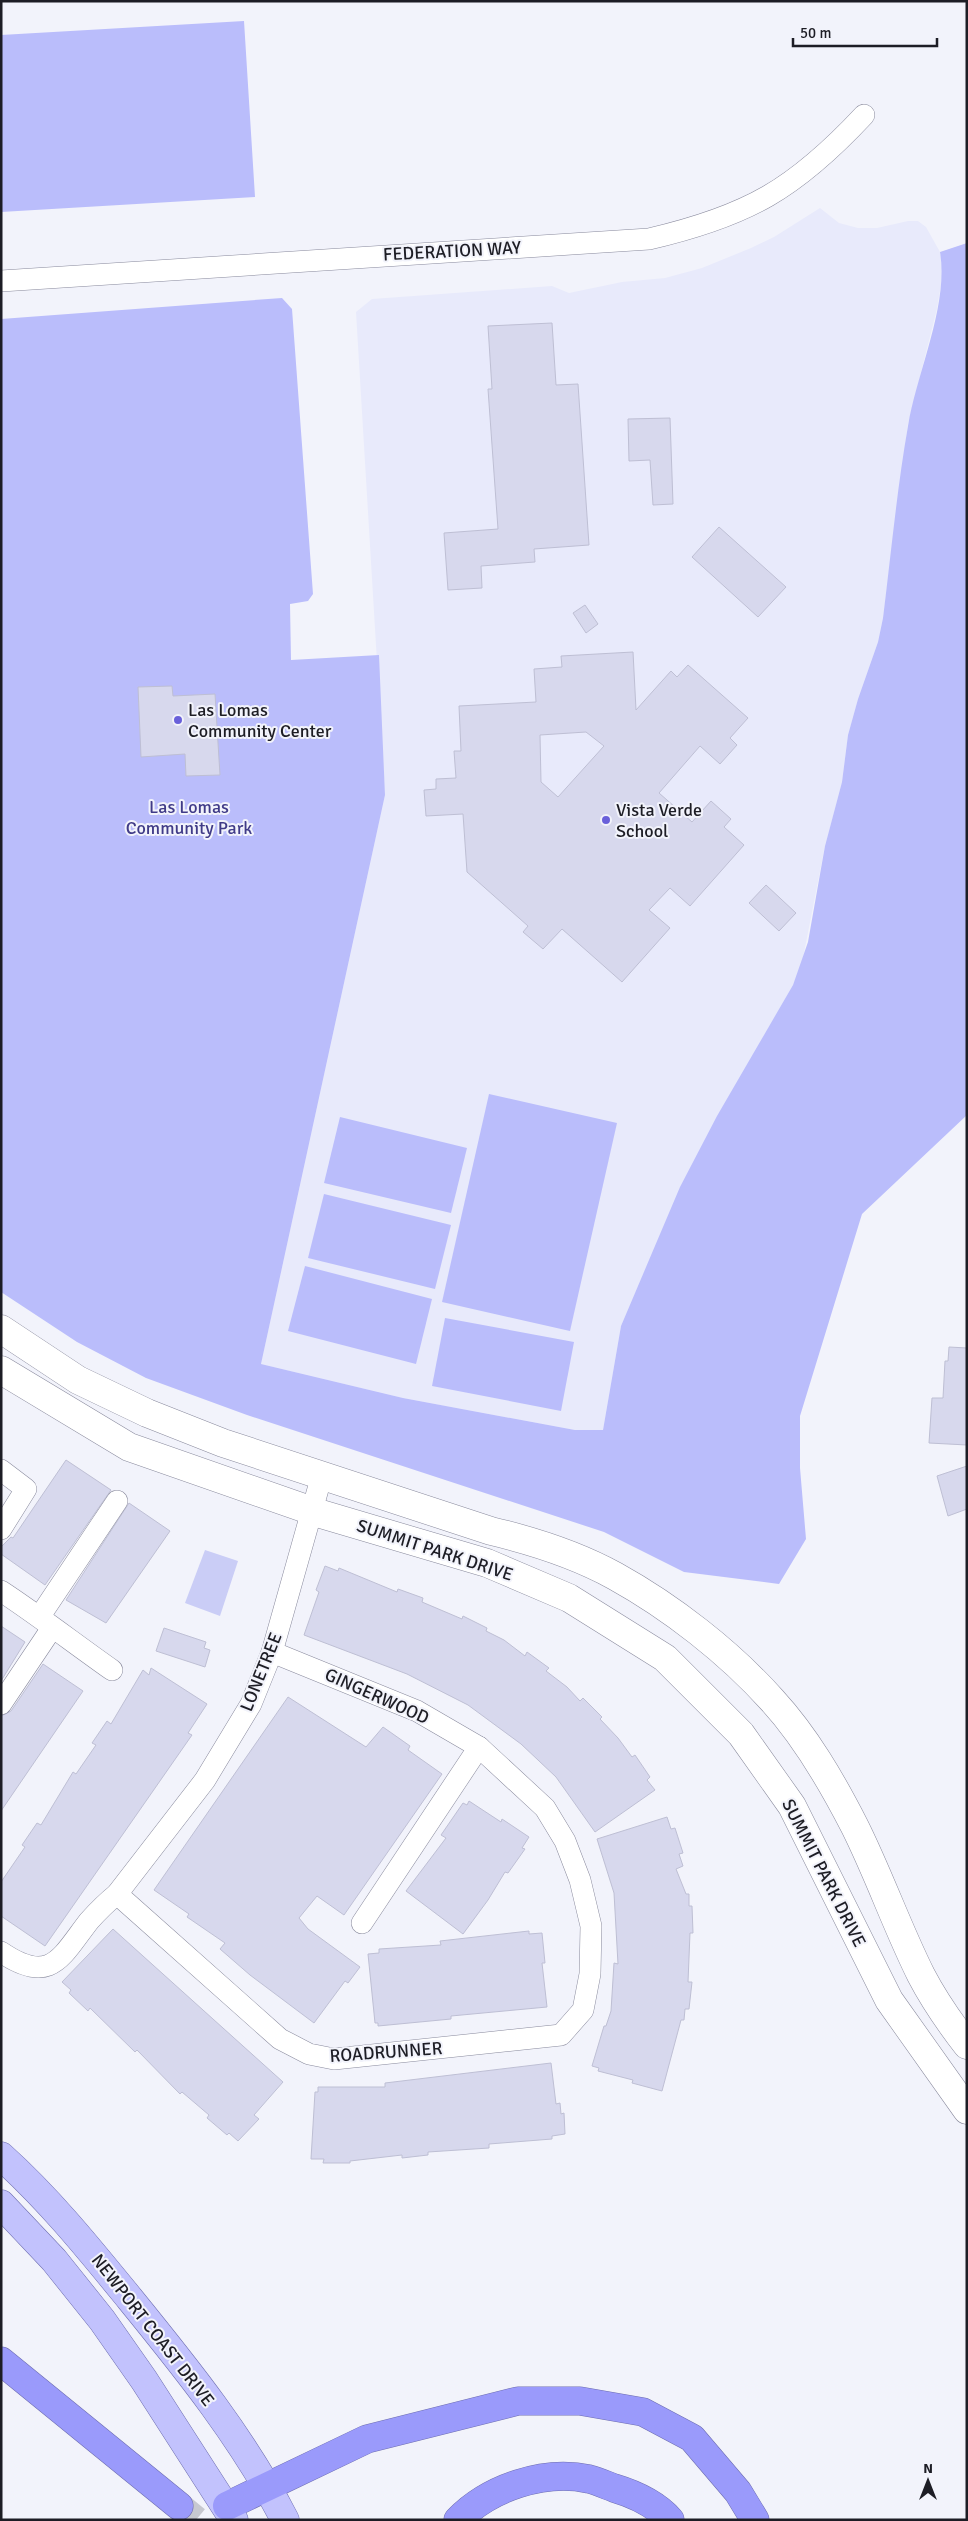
<svg xmlns="http://www.w3.org/2000/svg" width="968" height="2521" font-family="Signika,sans-serif">
	<style>
		.built { fill: #e8eafb }
		.green { fill: #babdfb }
		.water { fill: #cacdf6 }
		.building { fill: #d7d8ed; stroke: #bebfd4; fill-rule: evenodd }
		.lines { fill: none; stroke-linecap: round; stroke-linejoin: round }
		.highway-tunnel { stroke: #c7c8d0; stroke-width: 28; stroke-dasharray: 28 14; stroke-linecap: butt }
		.street-casing { stroke: #898a9d; stroke-width: 22 }
		.secondary-casing { stroke: #898a9d; stroke-width: 29 }
		.primary-casing { stroke: #6e6eb0; stroke-width: 29 }
		.highway-casing { stroke: #6e6eb0; stroke-width: 29 }
		.street { stroke: #fff; stroke-width: 21 }
		.secondary { stroke: #fff; stroke-width: 28 }
		.primary { stroke: #c2c2fd; stroke-width: 28 }
		.highway { stroke: #9a9afb; stroke-width: 28 }
		.poi-dot { fill: #6960da; stroke: #f2f3fb; stroke-width: 2 }
		.labels { text-anchor: middle; stroke-width: 4; stroke-linejoin: round; paint-order: stroke }
		.street-label { font-size: 18px; fill: #1d1d25; stroke: #f2f3fb }
		.poi-label { font-size: 18px; fill: #1d1d25; stroke: #f2f3fb; text-anchor: start }
		.park-label { font-size: 18px; fill: #403b88; stroke: #f2f3fb }
	</style>
	<rect width="100%" height="100%" fill="#f2f3fb"/>
	<!-- built -->
	<polygon class="built" points="820,208 839,223 858,228 877,228 908,221 918,221 926,227 940,252 943,272 937,309 908,424 883,618 878,642 858,699 848,735 842,782 825,846 802,963 793,985 757,1048 646,1268 621,1326 603,1430 575,1430 403,1398 261,1364 385,795 356,312 372,299 552,286 569,293 622,282 665,278 702,268 751,248 774,237"/>
	<!-- green -->
	<g class="green">
		<polygon points="244,21 255,197 1,212 1,35"/>
		<path d="M967 243V1115L862 1214 800 1416V1468L806 1539 779 1584 684 1572 604 1532 247 1415 146 1378 77 1342 1 1292V319L282 298 292 309 313 594 308 601 290 604 291 660 379 655 385 795 261 1364 403 1398 575 1430H603L621 1326 680 1187 717 1116 793 985 808 942 825 846 842 782 848 735 858 699 878 642 883 618C891 554 897 489 908 426 917 372 949 305 940 252Z"/>
		<polygon points="489,1094 617,1123 570,1331 442,1302"/>
		<polygon points="340,1117 467,1148 451,1213 324,1183"/>
		<polygon points="324,1194 451,1225 435,1289 308,1258"/>
		<polygon points="305,1266 432,1299 416,1364 288,1331"/>
		<polygon points="445,1318 574,1342 561,1411 432,1386"/>
	</g>
	<!-- water -->
	<polygon class="water" points="205,1550 238,1561 220,1616 185,1603"/>
	<!-- building -->
	<g class="building">
		<polygon points="552,323 556,385 578,384 589,545 534,549 535,562 481,566 482,588 448,590 444,533 498,529 488,389 492,389 488,326"/>
		<polygon points="670,418 673,504 653,505 650,460 629,461 628,419"/>
		<polygon points="719,527 786,587 758,617 692,557"/>
		<polygon points="585,605 598,624 586,633 573,613"/>
		<path d="M633 652 636 710 671 671 677 677 688 665 748 718 730 738 737 745 720 764 700 746 659 793 692 822 711 801 731 819 724 827 744 845 690 906 670 888 649 910 670 928 622 982 562 929 543 949 523 932 528 926 467 872 463 814 426 816 424 790 436 789V779L456 778 454 751H461L459 706 536 702 534 669 562 667 561 656ZM586 732 604 746 558 797 541 782 540 735Z"/>
		<polygon points="172,686 173,696 215,694 220,775 186,776 185,754 141,757 138,687"/>
		<polygon points="766,885 796,913 779,931 749,903"/>
		<polygon points="949,1347 967,1348 967,1445 929,1443 932,1398 943,1398 945,1361 948,1361"/>
		<polygon points="66,1460 111,1490 45,1585 1,1554 1,1547 11,1537 13,1538"/>
		<polygon points="967,1466 967,1509 948,1516 937,1476"/>
		<polygon points="129,1503 170,1531 106,1623 66,1600"/>
		<polygon points="325,1566 338,1571 339,1568 397,1592 398,1589 423,1598 422,1602 462,1619 463,1616 487,1628 486,1631 504,1640 525,1656 527,1652 549,1668 546,1671 567,1687 580,1701 583,1698 602,1717 600,1719 618,1738 632,1757 635,1755 650,1777 647,1780 655,1790 595,1832 556,1777 521,1744 468,1705 407,1674 304,1635 319,1592 316,1590"/>
		<polygon points="1,1626 25,1642 1,1681"/>
		<polygon points="164,1628 206,1642 204,1648 210,1650 205,1667 156,1651"/>
		<polygon points="43,1664 83,1691 1,1811 1,1716 11,1711"/>
		<polygon points="151,1668 207,1704 188,1733 192,1735 45,1946 1,1916 1,1882 25,1847 22,1845 37,1823 41,1825 73,1772 76,1774 96,1745 92,1743 107,1721 111,1724 143,1670 149,1675"/>
		<polygon points="288,1697 366,1747 383,1727 410,1746 408,1750 442,1774 344,1915 317,1896 299,1918 308,1929 360,1967 348,1983 345,1981 314,2023 250,1975 220,1949 225,1943 187,1917 189,1914 154,1890"/>
		<polygon points="469,1801 501,1822 502,1819 529,1837 522,1848 525,1849 508,1873 505,1872 488,1900 463,1934 406,1891 446,1838 441,1835 463,1803 467,1805"/>
		<polygon points="667,1817 671,1829 675,1828 683,1853 679,1854 683,1866 676,1869 686,1894 689,1894 689,1906 692,1906 693,1933 690,1933 688,1982 692,1982 689,2009 685,2009 684,2020 681,2020 662,2091 632,2083 633,2080 598,2071 599,2068 592,2066 604,2026 606,2026 611,2011 614,1963 618,1964 614,1893 597,1839"/>
		<polygon points="113,1929 283,2082 254,2115 259,2119 238,2141 229,2133 227,2135 207,2118 209,2115 182,2092 180,2094 137,2050 135,2052 90,2008 88,2011 69,1993 71,1990 62,1982"/>
		<polygon points="529,1931 529,1934 542,1933 545,1963 542,1963 547,2007 451,2016 451,2019 378,2026 378,2023 375,2023 368,1954 379,1953 379,1949 441,1945 440,1941"/>
		<polygon points="551,2063 556,2104 560,2103 561,2114 564,2113 565,2134 552,2136 552,2139 489,2144 489,2148 428,2152 428,2155 402,2158 402,2155 350,2161 350,2163 323,2163 324,2159 311,2159 315,2092 318,2092 318,2087 385,2087 385,2083"/>
	</g>
	<g class="lines">
		<!-- highway-tunnel -->
		<polyline class="highway-tunnel" points="179,2506 196,2520"/>
		<!-- street casing -->
		<g class="street-casing">
			<g id="street">
				<path d="M1 281 649 239C748 216 795 189 864 115"/>
				<polyline points="1,1470 26,1489 1,1529"/>
				<path d="M1 1591C39 1616 75 1644 112 1670"/>
				<polyline points="40,1616 117,1501"/>
				<polyline points="1,1704 52,1628"/>
				<polyline points="117,1894 280,2039 309,2054 334,2059 561,2035 583,2010 590,1974 591,1926 580,1880 565,1841 545,1808 479,1747 417,1711 272,1652"/>
				<polyline points="362,1923 479,1747"/>
				<path d="M1 1952C51 1986 61 1957 89 1921 98 1911 107 1902 117 1894L205 1780 251 1704 272 1652 322 1475"/>
			</g>
		</g>
		<!-- secondary casing -->
		<g class="secondary-casing">
			<g id="secondary">
				<path d="M1 1329 78 1380 147 1413 223 1443 491 1531C533 1541 577 1555 615 1576 671 1607 729 1652 772 1700 806 1737 832 1782 855 1827 879 1875 897 1927 921 1975 934 2000 950 2023 967 2045"/>
				<polyline points="1,1370 129,1447 321,1514 487,1563 569,1598 665,1658 741,1734 792,1806 889,2000 967,2110"/>
			</g>
		</g>
		<!-- primary casing -->
		<g class="primary-casing">
			<g id="primary">
				<path d="M1 2156C49 2199 90 2250 130 2299 187 2369 244 2440 285 2520"/>
				<polyline points="1,2204 54,2260 102,2320 144,2380 234,2520"/>
			</g>
		</g>
		<!-- highway casing -->
		<g class="highway-casing">
			<g id="highway">
				<polyline points="1,2361 179,2506"/>
				<polyline points="227,2506 367,2439 518,2401 580,2401 643,2412 692,2438 738,2492 755,2520"/>
				<path d="M458 2520C489 2488 544 2469 589 2479 597 2481 606 2485 614 2488 634 2494 656 2504 670 2520"/>
			</g>
		</g>
		<!-- street -->
		<use href="#street" class="street"/>
		<!-- secondary -->
		<use href="#secondary" class="secondary"/>
		<!-- primary -->
		<use href="#primary" class="primary"/>
		<!-- highway -->
		<use href="#highway" class="highway"/>
	</g>
	<!-- markers -->
	<g class="poi-dot">
		<circle cx="178" cy="720" r="5"/>
		<circle cx="606" cy="820" r="5"/>
	</g>
	<g class="labels">
		<!-- street labels -->
		<g class="street-label">
			<text transform="translate(452 251) rotate(-3)" y="6">FEDERATION WAY</text>
			<text transform="translate(435 1550) rotate(18)" y="6">SUMMIT PARK DRIVE</text>
			<text transform="translate(261 1672) rotate(-68)" y="6">LONETREE</text>
			<text transform="translate(377 1696) rotate(24)" y="6">GINGERWOOD</text>
			<text transform="translate(824 1873) rotate(63)" y="6">SUMMIT PARK DRIVE</text>
			<text transform="translate(386 2052) rotate(-4)" y="6">ROADRUNNER</text>
			<text transform="translate(153 2330) rotate(52)" y="6">NEWPORT COAST DRIVE</text>
		</g>
		<!-- poi labels -->
		<g class="poi-label">
			<text x="188" y="716">Las Lomas<tspan x="188" dy="21">Community Center</tspan></text>
			<text x="616" y="816">Vista Verde<tspan x="616" dy="21">School</tspan></text>
		</g>
		<!-- park labels -->
		<g class="park-label">
			<text x="189" y="813">Las Lomas<tspan x="189" dy="21">Community Park</tspan></text>
		</g>
	</g>
	<!-- border -->
	<rect width="968" height="2521" fill="none" stroke="#1d1d25" stroke-width="5"/>
	<!-- north arrow -->
	<g transform="translate(928 2481)" stroke="#f2f3fb" stroke-width="4" paint-order="stroke">
	<path d="M0-4L9 19L0 12L-9 19Z" fill="#1d1d25"/>
	<text y="-8" font-size="14" font-weight="bold" text-anchor="middle" fill="#1d1d25">N</text>
	</g>
	<!-- scale -->
	<path d="M793 38v8h144v-8" fill="none" stroke="#1d1d25" stroke-width="2.5"/>
	<text x="800" y="38" font-size="15" fill="#1d1d25" stroke="#f2f3fb" stroke-width="4" paint-order="stroke">50 m</text>
</svg>
